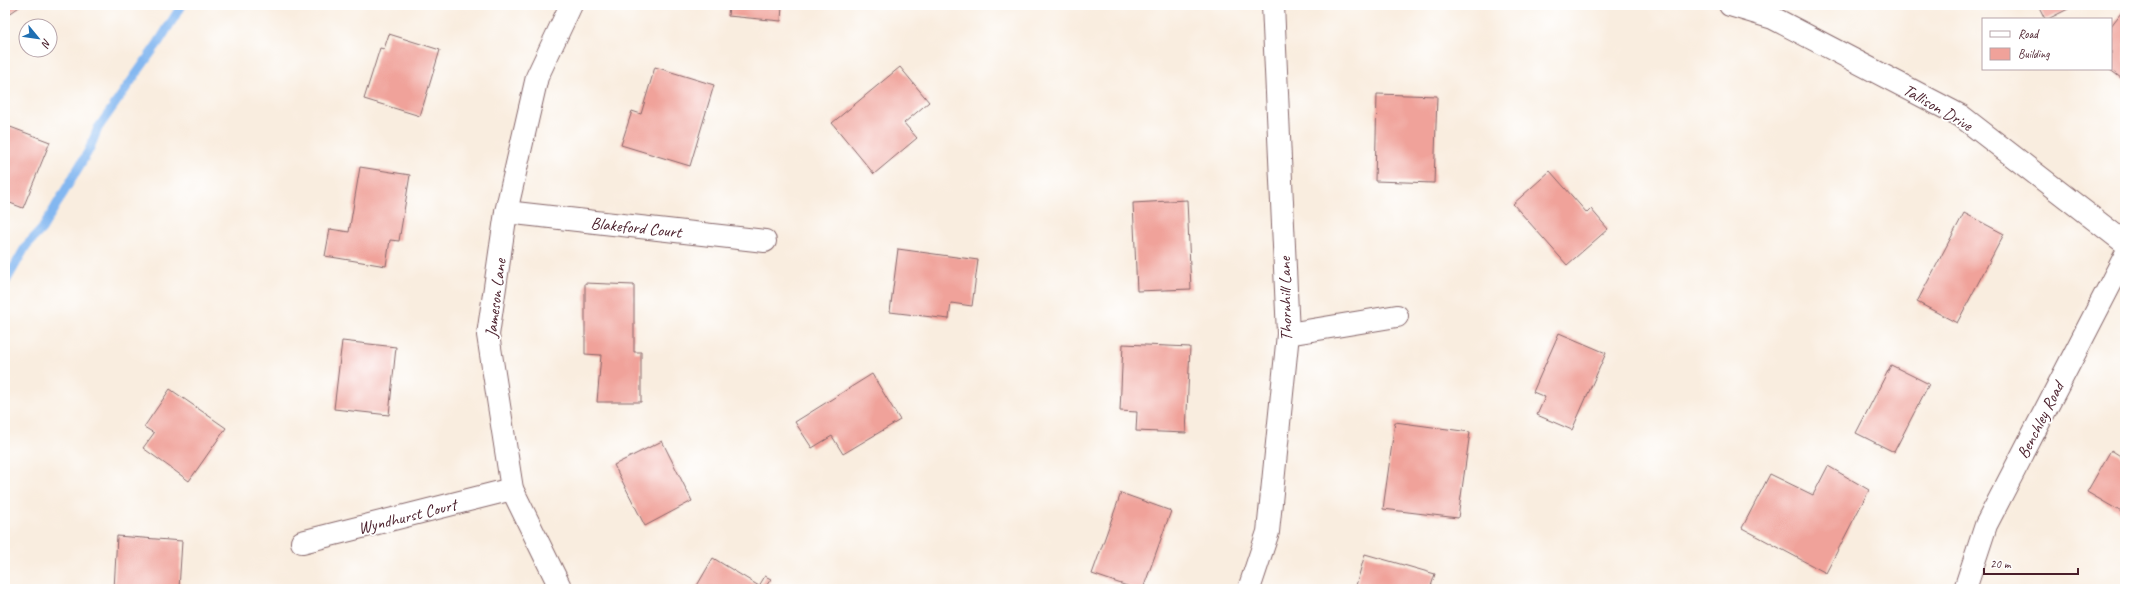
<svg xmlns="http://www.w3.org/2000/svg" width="2130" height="594" font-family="Caveat,sans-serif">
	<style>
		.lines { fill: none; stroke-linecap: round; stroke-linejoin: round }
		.stream { stroke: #83b7f0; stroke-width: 9 }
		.building { fill: #f0a29a }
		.minor-casing { stroke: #87676a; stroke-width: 24 }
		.minor { stroke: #fff; stroke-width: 22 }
		.labels { text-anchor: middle; stroke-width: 3.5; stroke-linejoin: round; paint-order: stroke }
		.street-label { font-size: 17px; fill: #4a1f2b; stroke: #fff }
	</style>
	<rect width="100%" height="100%" fill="#fff"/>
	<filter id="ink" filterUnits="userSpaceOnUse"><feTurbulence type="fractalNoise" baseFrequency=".025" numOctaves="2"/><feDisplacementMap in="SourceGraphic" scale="8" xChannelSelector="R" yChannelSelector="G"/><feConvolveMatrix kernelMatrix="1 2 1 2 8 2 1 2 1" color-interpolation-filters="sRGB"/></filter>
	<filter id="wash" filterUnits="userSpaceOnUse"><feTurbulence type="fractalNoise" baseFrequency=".012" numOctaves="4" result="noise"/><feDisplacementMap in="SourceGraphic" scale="16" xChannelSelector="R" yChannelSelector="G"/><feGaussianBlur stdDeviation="0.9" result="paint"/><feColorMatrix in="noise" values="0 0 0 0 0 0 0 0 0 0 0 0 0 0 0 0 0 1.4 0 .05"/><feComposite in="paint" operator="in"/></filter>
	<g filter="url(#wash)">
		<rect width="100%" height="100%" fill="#f9eddf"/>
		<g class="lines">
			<!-- stream -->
			<polyline class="stream" points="5,283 26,246 42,229 89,150 98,128 158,43 182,5"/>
		</g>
		<g id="blocks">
			<!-- building -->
			<g class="building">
				<polygon points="5,5 22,5 5,17"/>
				<polygon points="729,5 782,5 781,21 728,16"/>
				<polygon points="2038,5 2076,5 2048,19 2045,19"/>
				<polygon points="2124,9 2125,10 2125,81 2109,69 2111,69 2111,26"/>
				<polygon points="389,34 440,50 420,116 364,99 380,48 384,49"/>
				<polygon points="655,67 714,85 690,166 621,145 632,111 641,114"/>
				<polygon points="900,67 929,102 904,123 917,138 874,174 832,123"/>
				<polygon points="1377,94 1437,96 1434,183 1375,181"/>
				<polygon points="5,125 50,142 23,208 5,201"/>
				<polygon points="360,167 410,175 399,241 390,240 386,266 325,256 330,229 349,232"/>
				<polygon points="1550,171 1587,213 1591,209 1608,229 1567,265 1513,204"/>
				<polygon points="1187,200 1191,289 1137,291 1133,203"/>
				<polygon points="1964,213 2004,234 1957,323 1917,302"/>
				<polygon points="898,249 978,260 972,306 951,303 949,319 890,312"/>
				<polygon points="585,283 634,285 634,352 641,352 641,402 597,402 601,355 585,354"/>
				<polygon points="1559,333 1606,353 1572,430 1537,415 1545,397 1533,392"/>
				<polygon points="342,341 396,347 389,415 334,409"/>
				<polygon points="1123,344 1190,347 1186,433 1136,431 1137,412 1120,411"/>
				<polygon points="1891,365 1929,384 1894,452 1856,433"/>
				<polygon points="872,374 900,420 843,454 832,436 812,448 795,422"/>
				<polygon points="170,389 226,428 189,481 143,448 154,433 144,427"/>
				<polygon points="1395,422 1470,432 1458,518 1383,509"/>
				<polygon points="662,441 692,501 645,526 614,465"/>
				<polygon points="2111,450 2125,459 2125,514 2087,492"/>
				<polygon points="1828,466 1869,490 1826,573 1742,528 1770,474 1813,495"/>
				<polygon points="1121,493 1171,511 1143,589 1136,589 1092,574"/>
				<polygon points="117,536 182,541 179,589 114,589"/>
				<polygon points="1365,554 1435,574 1430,589 1355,589"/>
				<polygon points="713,558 759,586 765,576 771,579 764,589 695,589"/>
			</g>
		</g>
	</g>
	<g filter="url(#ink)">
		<use href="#blocks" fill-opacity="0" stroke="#87676a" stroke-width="1"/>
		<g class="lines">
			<!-- minor casing -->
			<g class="minor-casing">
				<g id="minor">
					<polyline points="1730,5 1773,18 1961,116 2125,243"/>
					<polyline points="506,212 765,241"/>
					<polyline points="1288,334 1397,316"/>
					<polyline points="302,542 512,489"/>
					<polyline points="561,589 512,489 488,335 506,212 537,77 571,5"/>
					<polyline points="1249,589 1268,532 1288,334 1273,5"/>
					<polyline points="1965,589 1986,525 2125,256"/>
				</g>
			</g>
			<!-- minor -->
			<use href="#minor" class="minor"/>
		</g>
	</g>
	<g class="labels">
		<!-- street labels -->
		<g class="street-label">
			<text transform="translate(1938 107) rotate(30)" y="6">Tallison Drive</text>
			<text transform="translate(636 227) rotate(6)" y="6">Blakeford Court</text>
			<text transform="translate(495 298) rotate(-83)" y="6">Jameson Lane</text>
			<text transform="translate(1285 299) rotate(-91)" y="6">Thornhill Lane</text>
			<text transform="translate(2040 420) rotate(-63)" y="6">Benchley Road</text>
			<text transform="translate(407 516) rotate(-14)" y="6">Wyndhurst Court</text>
		</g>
	</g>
	<!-- margin -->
	<rect width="2130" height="594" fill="none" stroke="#fff" stroke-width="20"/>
	<!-- legend -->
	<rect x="1982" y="18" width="130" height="52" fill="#ffffff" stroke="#b7a5aa"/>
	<rect x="1990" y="31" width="20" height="6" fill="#ffffff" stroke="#b7a5aa"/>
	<text x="2018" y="38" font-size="12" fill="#4a1f2b">Road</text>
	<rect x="1990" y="48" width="20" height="12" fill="#f0a29a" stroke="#b7a5aa"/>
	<text x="2018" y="58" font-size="12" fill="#4a1f2b">Building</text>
	<!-- north arrow -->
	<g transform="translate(38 38) rotate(119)"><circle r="19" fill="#ffffff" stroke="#b7a5aa"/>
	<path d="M0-3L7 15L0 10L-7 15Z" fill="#1f6fb2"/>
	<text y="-6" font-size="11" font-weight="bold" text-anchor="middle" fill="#4a1f2b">N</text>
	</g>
	<!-- scale -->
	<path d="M1984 568v6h94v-6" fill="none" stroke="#4a1f2b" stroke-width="2"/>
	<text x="1990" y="568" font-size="12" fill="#4a1f2b" stroke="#ffffff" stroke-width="3" paint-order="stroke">20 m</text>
</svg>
